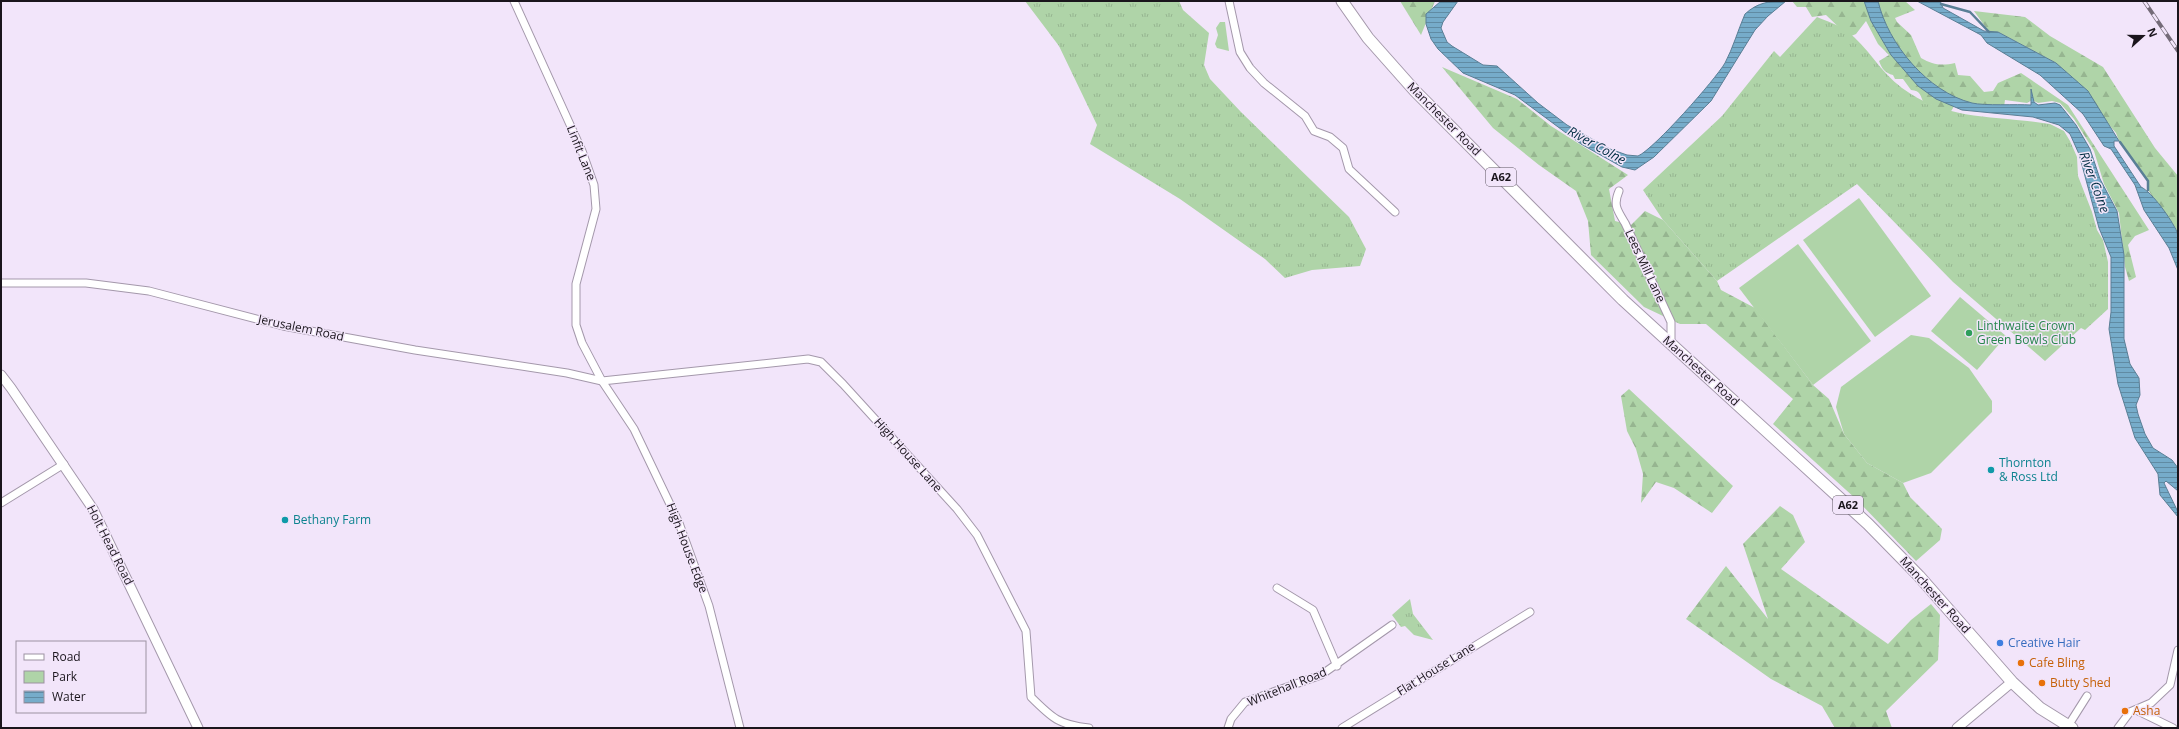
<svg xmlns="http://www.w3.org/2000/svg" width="2179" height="729" font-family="'Open Sans',sans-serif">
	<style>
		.grass { fill: url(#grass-tufts) }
		.forest { fill: url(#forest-firs) }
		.park { fill: #afd4a8 }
		.water { fill: url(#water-rules); stroke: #5a7f96 }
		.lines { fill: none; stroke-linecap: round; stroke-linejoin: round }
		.stream { stroke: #5a7f96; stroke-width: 2.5 }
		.minor-casing { stroke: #a498ab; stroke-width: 9 }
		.tertiary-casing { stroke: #a498ab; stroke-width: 11 }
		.primary-casing { stroke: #a498ab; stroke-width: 13 }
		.minor { stroke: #fff; stroke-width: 7 }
		.tertiary { stroke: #fff; stroke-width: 9 }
		.primary { stroke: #fff; stroke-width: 11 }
		.rail-casing { stroke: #746b78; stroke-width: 4 }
		.rail { stroke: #f2e5fa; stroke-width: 2.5; stroke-dasharray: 8; stroke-linecap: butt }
		.leisure-dot { fill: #2e9e5b; stroke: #f2e5fa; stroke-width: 1.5 }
		.culture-dot { fill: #0f9aa8; stroke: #f2e5fa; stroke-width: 1.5 }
		.shop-dot { fill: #3f7fe0; stroke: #f2e5fa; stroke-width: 1.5 }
		.food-dot { fill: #e8710a; stroke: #f2e5fa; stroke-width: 1.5 }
		.labels { text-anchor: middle; stroke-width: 3; stroke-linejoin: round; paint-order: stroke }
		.shield { fill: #f2e5fa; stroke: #5b535f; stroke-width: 1 }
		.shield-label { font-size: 11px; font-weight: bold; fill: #1a151c }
		.street-label { font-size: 12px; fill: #1a151c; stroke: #f2e5fa }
		.leisure-label { font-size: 12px; fill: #27864d; stroke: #f2e5fa; text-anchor: start }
		.culture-label { font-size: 12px; fill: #0d838f; stroke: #f2e5fa; text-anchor: start }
		.shop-label { font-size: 12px; fill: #366cbe; stroke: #f2e5fa; text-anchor: start }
		.food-label { font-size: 12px; fill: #c56008; stroke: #f2e5fa; text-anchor: start }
		.water-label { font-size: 13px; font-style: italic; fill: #002e43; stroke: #f2e5fa }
	</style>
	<defs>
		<pattern id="grass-tufts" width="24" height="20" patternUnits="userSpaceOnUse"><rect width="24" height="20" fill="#afd4a8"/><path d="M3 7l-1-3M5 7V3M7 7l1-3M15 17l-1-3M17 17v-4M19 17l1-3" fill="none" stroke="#96b590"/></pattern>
		<pattern id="forest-firs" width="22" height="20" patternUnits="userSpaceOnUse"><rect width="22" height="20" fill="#afd4a8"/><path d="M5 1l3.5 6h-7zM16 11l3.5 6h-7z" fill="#96b590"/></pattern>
		<pattern id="water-rules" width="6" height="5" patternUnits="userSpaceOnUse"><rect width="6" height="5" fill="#76acca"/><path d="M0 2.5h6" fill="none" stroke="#608ba3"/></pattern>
	</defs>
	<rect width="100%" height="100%" fill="#f2e5fa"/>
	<!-- grass -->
	<g class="grass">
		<polygon points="1025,1 1179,1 1183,10 1209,33 1204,65 1210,79 1241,112 1349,217 1366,249 1360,266 1312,270 1285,278 1265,259 1180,199 1090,144 1097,125 1059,46"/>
		<path d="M1817 17C1826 21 1839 25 1847 31 1868 47 1880 72 1902 88 1948 122 1996 115 2050 124L2064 131 2070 141 2077 157 2078 176 2092 212 2097 230 2103 240 2108 262V309L2085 330 2081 328 2045 361 1953 282 1857 184 1717 281 1663 220 1643 190 1722 116 1774 51 1780 57Z"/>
		<polygon points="1410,599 1413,614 1433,640 1414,635 1405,626 1401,627 1392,615"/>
	</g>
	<!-- forest -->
	<g class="forest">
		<polygon points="1400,1 1435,1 1421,35"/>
		<path d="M1792 1H1905L1915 10 1895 18 1897 22 1911 35 1921 58C1933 65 1942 66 1955 63L1958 75 1970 76 1984 92 1993 91 1998 83 2021 73 2068 105 2149 230 2135 236 2128 245 2136 277 2129 281 2125 267 2119 213 2104 184 2094 151 2074 119 2060 103 2052 101 2038 103 2032 100 2027 103 2005 100 2004 107 1956 103 1950 113C1942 111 1938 114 1932 105L1924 104C1920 95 1921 91 1911 90L1903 79H1895L1893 75C1885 73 1882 69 1879 61L1889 55 1878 44 1866 21 1856 34 1849 37 1826 15 1812 17 1806 7H1797Z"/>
		<polygon points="1974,11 2025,17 2050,36 2103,67 2155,148 2178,176 2178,233 2148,190 2148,181 2119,141 2116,133 2056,63 1998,32 1989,32"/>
		<polygon points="1442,67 1517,99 1551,126 1628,175 1609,189 1615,221 1631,225 1645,211 1663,220 1717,281 1721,290 1755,308 1813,385 1829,399 1844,434 1867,463 1903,483 1910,497 1942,529 1940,540 1916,561 1856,499 1773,424 1793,399 1706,324 1680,324 1644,307 1591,255 1588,221 1576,191 1539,165 1493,128"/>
		<polygon points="1629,389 1733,486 1712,513 1674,488 1656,482 1641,503 1643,474 1636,449 1627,431 1621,396"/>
		<polygon points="1780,506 1793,515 1805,542 1781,569 1888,644 1911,620 1931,604 1940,615 1938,660 1886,711 1892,728 1835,728 1822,706 1771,679 1686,619 1726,566 1768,619 1743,544"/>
	</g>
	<!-- park -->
	<g class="park">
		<polygon points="1220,22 1225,22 1229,51 1217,48 1215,44 1218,35 1216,28"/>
		<polygon points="1859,198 1931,296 1875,337 1803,240"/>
		<polygon points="1798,244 1871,341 1813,385 1739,288"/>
		<polygon points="1960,297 2006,336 1977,370 1931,331"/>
		<polygon points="1911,335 1929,338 1969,368 1992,401 1992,412 1931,473 1903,483 1867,463 1844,434 1836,407 1841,387"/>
	</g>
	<!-- water -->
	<g class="water">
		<path d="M1441 1H1458L1443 22 1441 28 1447 42 1452 46 1483 65 1497 66 1538 103 1567 125 1610 149 1627 155 1638 156C1654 149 1715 80 1725 63 1733 48 1738 30 1745 14 1758 2 1770 1 1786 1L1768 16 1755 30 1711 101 1654 157 1635 170 1622 167 1581 144 1515 95 1463 73 1438 49 1431 39 1426 24V14Z"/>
		<path d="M1864 1H1878C1888 44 1928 92 1972 103 1985 106 2016 104 2031 105V89L2034 102 2038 105 2055 103 2060 105 2076 125 2090 149 2100 179 2117 211 2124 255V339L2130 364 2139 378 2140 395 2136 405 2138 414 2145 434 2153 448 2172 460 2178 468V491L2166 481 2164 483 2178 512V517L2160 495 2158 474 2135 438 2118 384 2109 329 2111 312V257L2099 228 2079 154 2070 134 2059 125 2033 117 1962 110 1936 99 1918 86 1891 55 1871 21Z"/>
		<path d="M1917 1H1940L1943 8 1984 31 1998 32 2056 63 2088 91 2119 141H2114V146L2141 187C2152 192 2172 220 2177 232 2179 240 2178 261 2178 270L2169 248 2144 210 2135 185 2111 149 2104 146 2083 114 2040 75 1987 43 1981 35Z"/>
	</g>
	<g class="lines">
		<!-- stream -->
		<g class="stream">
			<polyline points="1941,4 1970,12 1989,32"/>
			<polyline points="2120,142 2148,181 2148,190"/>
		</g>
		<!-- minor casing -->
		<g class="minor-casing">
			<g id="minor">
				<polyline points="514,1 582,151 594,185 596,209 576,284 576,325 582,343 602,381 634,429 679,523 709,606 740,728"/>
				<polyline points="1229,1 1240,52 1250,68 1264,83 1305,116 1314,131 1330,137 1343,148 1349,169 1395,212"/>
				<path d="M1619 191C1613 205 1617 210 1625 223L1671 322V343"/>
				<path d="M1 283H86L149 291 283 326 415 350 567 373 602 381 808 359 821 362 843 384 957 509 977 535 1026 631 1031 697C1052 718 1059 725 1089 728"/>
				<polyline points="1,503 64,464"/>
				<polyline points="1277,588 1313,610 1337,666"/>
				<polyline points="2136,710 2173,728"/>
				<polyline points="2068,726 2087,696"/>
				<polyline points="1228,728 1231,719 1245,702 1321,675 1392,625"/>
				<polyline points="1342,728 1530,612"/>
				<polyline points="2118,728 2130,712 2151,703 2170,685 2178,650"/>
			</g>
		</g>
		<!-- tertiary casing -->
		<g class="tertiary-casing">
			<g id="tertiary">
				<polyline points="1,375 11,388 93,509 198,728"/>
				<polyline points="1957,728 2012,682"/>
			</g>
		</g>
		<!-- primary casing -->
		<g class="primary-casing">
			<polyline id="primary" points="1342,1 1368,38 1415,91 1623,300 1868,524 1919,576 2012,682 2040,708 2072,728"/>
		</g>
		<!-- minor -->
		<use href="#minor" class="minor"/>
		<!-- tertiary -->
		<use href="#tertiary" class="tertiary"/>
		<!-- primary -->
		<use href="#primary" class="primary"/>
		<!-- rail casing -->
		<g class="rail-casing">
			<polyline id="rail" points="2144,1 2178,51"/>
		</g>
		<!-- rail -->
		<use href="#rail" class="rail"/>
	</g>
	<!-- markers -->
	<circle class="leisure-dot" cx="1969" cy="333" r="4"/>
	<g class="culture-dot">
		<circle cx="1991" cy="470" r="4"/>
		<circle cx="285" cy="520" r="4"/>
	</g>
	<circle class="shop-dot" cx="2000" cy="643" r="4"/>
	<g class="food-dot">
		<circle cx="2021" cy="663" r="4"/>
		<circle cx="2042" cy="683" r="4"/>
		<circle cx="2125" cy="711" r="4"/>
	</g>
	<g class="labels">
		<!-- shield labels -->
		<g class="shield">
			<rect x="1486" y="168" width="30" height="18" rx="3"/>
			<rect x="1833" y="496" width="30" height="18" rx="3"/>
		</g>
		<g class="shield-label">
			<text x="1501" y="181">A62</text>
			<text x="1848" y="509">A62</text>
		</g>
		<!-- street labels -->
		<g class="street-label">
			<text transform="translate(1444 119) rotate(45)" y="4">Manchester Road</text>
			<text transform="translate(581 153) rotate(68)" y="4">Linfit Lane</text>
			<text transform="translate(1645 266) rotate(65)" y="4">Lees Mill Lane</text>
			<text transform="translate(301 328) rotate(12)" y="4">Jerusalem Road</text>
			<text transform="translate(1701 371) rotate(42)" y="4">Manchester Road</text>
			<text transform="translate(908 455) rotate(48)" y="4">High House Lane</text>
			<text transform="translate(110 545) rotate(63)" y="4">Holt Head Road</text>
			<text transform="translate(687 548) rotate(69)" y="4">High House Edge</text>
			<text transform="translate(1935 595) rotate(48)" y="4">Manchester Road</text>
			<text transform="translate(1436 669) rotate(-32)" y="4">Flat House Lane</text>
			<text transform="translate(1287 687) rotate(-22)" y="4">Whitehall Road</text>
		</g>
		<!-- leisure labels -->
		<g class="leisure-label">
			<text x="1977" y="330">Linthwaite Crown<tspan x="1977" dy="14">Green Bowls Club</tspan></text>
		</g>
		<!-- culture labels -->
		<g class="culture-label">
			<text x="1999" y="467">Thornton<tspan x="1999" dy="14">&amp; Ross Ltd</tspan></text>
			<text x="293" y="524">Bethany Farm</text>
		</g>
		<!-- shop labels -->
		<g class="shop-label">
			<text x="2008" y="647">Creative Hair</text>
		</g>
		<!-- food labels -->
		<g class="food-label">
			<text x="2029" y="667">Cafe Bling</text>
			<text x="2050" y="687">Butty Shed</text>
			<text x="2133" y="715">Asha</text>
		</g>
		<!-- water labels -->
		<g class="water-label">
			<text transform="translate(1597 145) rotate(29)" y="5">River Colne</text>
			<text transform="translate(2095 182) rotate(70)" y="5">River Colne</text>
		</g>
	</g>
	<!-- border -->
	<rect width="2179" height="729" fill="none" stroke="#1a151c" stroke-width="4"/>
	<!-- legend -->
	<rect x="16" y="641" width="130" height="72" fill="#f2e5fa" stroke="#9c92a1"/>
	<rect x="24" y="654" width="20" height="6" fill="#ffffff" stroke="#9c92a1"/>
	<text x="52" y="661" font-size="12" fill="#1a151c">Road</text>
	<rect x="24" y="671" width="20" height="12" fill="#afd4a8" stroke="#9c92a1"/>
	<text x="52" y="681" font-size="12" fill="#1a151c">Park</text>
	<rect x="24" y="691" width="20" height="12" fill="url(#water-rules)" stroke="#9c92a1"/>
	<text x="52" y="701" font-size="12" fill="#1a151c">Water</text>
	<!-- north arrow -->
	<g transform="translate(2143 36) rotate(69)" stroke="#f2e5fa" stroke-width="3" paint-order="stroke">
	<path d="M0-3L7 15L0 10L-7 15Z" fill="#1a151c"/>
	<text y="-6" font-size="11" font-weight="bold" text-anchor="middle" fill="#1a151c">N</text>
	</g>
</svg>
